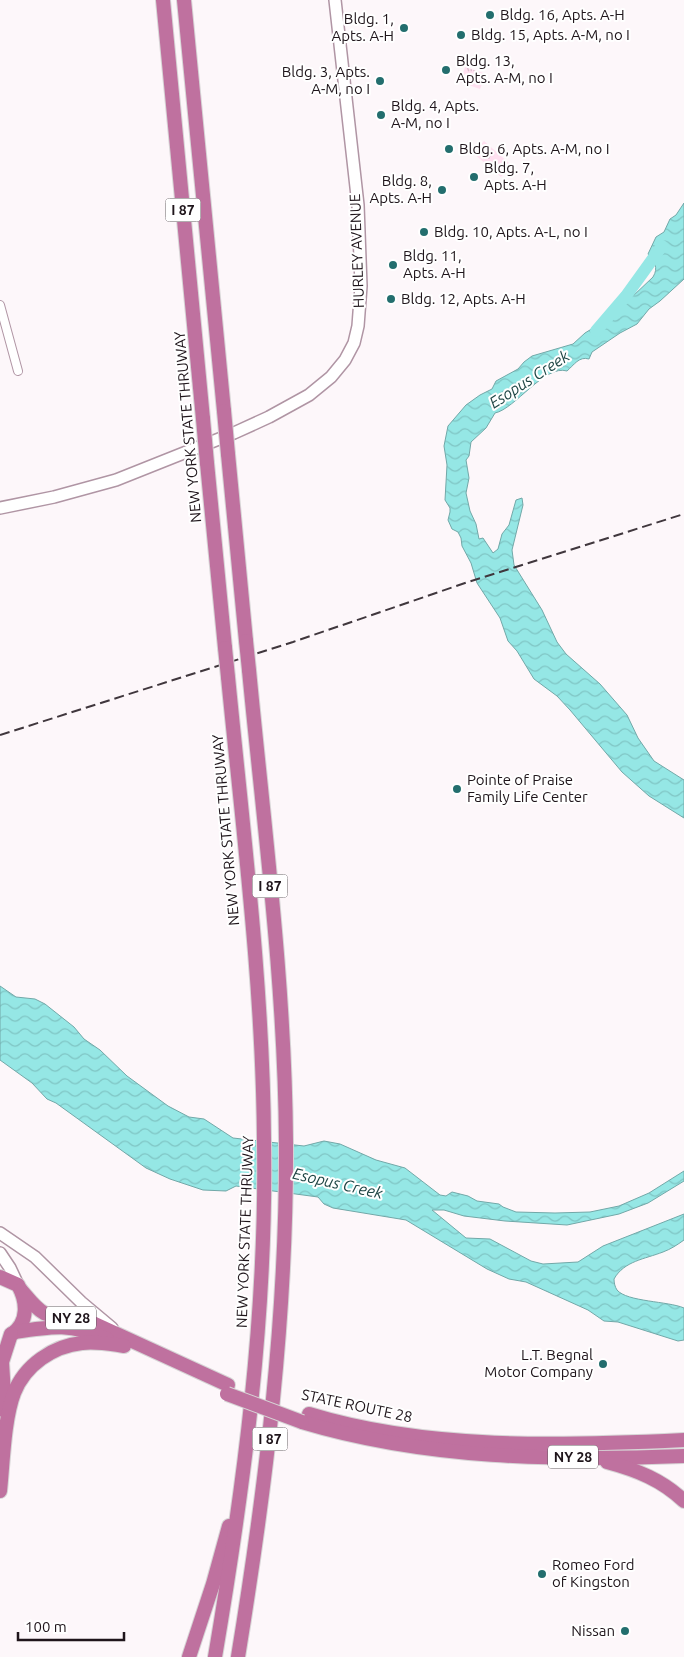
<svg xmlns="http://www.w3.org/2000/svg" width="684" height="1657" font-family="Ubuntu,sans-serif">
	<style>
		.park { fill: url(#park-tufts) }
		.garden { fill: #ffe0f0 }
		.water { fill: url(#water-waves); stroke: #72a8a8 }
		.lines { fill: none; stroke-linecap: round; stroke-linejoin: round }
		.river { stroke: #95e7e5; stroke-width: 12 }
		.street-casing { stroke: #b095a4; stroke-width: 10 }
		.secondary-casing { stroke: #b095a4; stroke-width: 14 }
		.highway-casing { stroke: #d7d5d6; stroke-width: 16 }
		.street { stroke: #fff; stroke-width: 8 }
		.secondary { stroke: #fff; stroke-width: 11 }
		.highway { stroke: #bf719f; stroke-width: 14 }
		.rail { stroke: #40373d; stroke-width: 2; stroke-dasharray: 10 5; stroke-linecap: butt }
		.highway-bridge-casing { stroke: #d7d5d6; stroke-width: 16; stroke-linecap: butt }
		.highway-bridge { stroke: #bf719f; stroke-width: 14 }
		.poi-dot { fill: #236e6e; stroke: #fff; stroke-width: 2 }
		.labels { text-anchor: middle; stroke-width: 4; stroke-linejoin: round; paint-order: stroke }
		.shield { fill: #fff; stroke: #625b5f; stroke-width: 1 }
		.shield-label { font-size: 14px; font-weight: bold; fill: #1f151b }
		.poi-label { font-size: 15px; fill: #1f151b; stroke: #fff; text-anchor: start }
		.street-label { font-size: 15px; fill: #1f151b; stroke: #fff }
		.water-label { font-size: 16px; font-style: italic; fill: #1f4645; stroke: #fff }
	</style>
	<defs>
		<pattern id="park-tufts" width="24" height="20" patternUnits="userSpaceOnUse" patternTransform="scale(1.25)"><rect width="24" height="20" fill="#ffe0f0"/><path d="M3 7l-1-3M5 7V3M7 7l1-3M15 17l-1-3M17 17v-4M19 17l1-3" fill="none" stroke="#dabfcd"/></pattern>
		<pattern id="water-waves" width="16" height="10" patternUnits="userSpaceOnUse" patternTransform="scale(1.25)"><rect width="16" height="10" fill="#95e7e5"/><path d="M0 5q4-4 8 0t8 0" fill="none" stroke="#80c5c4"/></pattern>
	</defs>
	<rect width="100%" height="100%" fill="#fdf7fa"/>
	<!-- park -->
	<g class="park">
		<polygon points="465,67 486,74 480,89 460,82"/>
		<polygon points="484,141 511,165 501,177 473,153"/>
	</g>
	<!-- garden -->
	<polygon class="garden" points="498,155 510,165 501,175 489,165"/>
	<!-- water -->
	<g class="water">
		<path d="M684 203V279L660 301 649 309 637 324 620 333 592 352 589 359C579 356 574 365 567 371 545 364 515 409 495 413L486 428 471 442 469 456 466 460 469 478 466 493 470 511 476 524 479 539 483 538 493 553 498 549 502 534 509 525 516 500 522 498 523 505 512 550 514 565 542 610 557 642 566 654 600 684 627 715 638 738 654 761 684 780V818L649 796 622 772 570 710 557 696 534 679 517 651 508 641 500 618 477 583 471 563 462 546 461 538 458 532 452 529 448 520 450 512V508L445 500 447 465 444 446 448 426 466 405 480 395 492 389 496 381 518 369 524 362 532 356 573 344 585 333 611 317 653 277C659 267 654 262 648 254L656 237 664 232 670 219 676 215Z"/>
		<path d="M0 986 16 997 35 999 45 1004 74 1027 84 1039 100 1050 127 1076 168 1106 189 1117 204 1119 233 1138 304 1146 324 1141 340 1144 376 1160 405 1168 440 1195 446 1196 452 1192 468 1196 477 1201 499 1204 503 1207 516 1212 555 1213 590 1212 619 1206 649 1193 684 1171V1181L648 1203 619 1214 567 1225 505 1221 464 1216 444 1210H432L466 1238 490 1239 531 1261 543 1264 578 1262 603 1246 684 1214V1240C677 1245 671 1249 663 1252 645 1259 624 1261 614 1279 614 1283 615 1287 617 1290 627 1302 668 1301 684 1308V1340L678 1341 618 1322 604 1321 588 1310 526 1282 509 1279 487 1269 406 1220 333 1208 324 1204 318 1197 236 1186 226 1191 203 1190 170 1179 146 1168 56 1103 47 1099 32 1083 0 1060Z"/>
	</g>
	<g class="lines">
		<!-- river -->
		<polyline class="river" points="596,331 626,296 662,246"/>
		<!-- street casing -->
		<g class="street-casing">
			<polyline id="street" points="0,305 18,371"/>
		</g>
		<!-- secondary casing -->
		<g class="secondary-casing">
			<g id="secondary">
				<polyline points="0,508 54,497 116,480 234,433 269,417 309,395 331,377 345,360 354,343 358,326 361,286 358,205 335,0"/>
				<polyline points="0,1233 35,1257 81,1302 112,1328"/>
				<polyline points="0,1253 10,1268 18,1285"/>
			</g>
		</g>
		<!-- highway casing -->
		<g class="highway-casing">
			<g id="highway">
				<polyline points="163,0 203,419"/>
				<polyline points="184,0 224,411"/>
				<polyline points="228,454 246,641"/>
				<polyline points="207,463 225,648"/>
				<path d="M0 1277 18 1285C27 1301 29 1322 12 1334"/>
				<path d="M21 1290C28 1298 35 1308 44 1313 58 1319 80 1319 95 1324L228 1385"/>
				<path d="M15 1332C53 1326 71 1323 107 1339"/>
				<polyline points="5,1411 2,1362 11,1334"/>
				<path d="M309 1414C426 1450 562 1446 684 1440"/>
				<path d="M302 1422C425 1459 557 1461 684 1456"/>
				<path d="M607 1462C637 1470 662 1480 684 1501"/>
				<path d="M0 1491C3 1463 4 1419 14 1393 25 1365 53 1346 82 1343 96 1341 110 1344 124 1346"/>
				<polyline points="189,1657 213,1584 229,1526"/>
				<path d="M215 1657C244 1486 267 1314 264 1141 263 986 243 831 228 677"/>
				<path d="M238 1657C266 1486 287 1315 286 1142 285 984 264 827 249 670"/>
			</g>
		</g>
		<!-- street -->
		<use href="#street" class="street"/>
		<!-- secondary -->
		<use href="#secondary" class="secondary"/>
		<!-- highway -->
		<use href="#highway" class="highway"/>
		<!-- rail -->
		<polyline class="rail" points="0,735 293,642 468,582 684,514"/>
		<!-- highway-bridge casing -->
		<g class="highway-bridge-casing">
			<g id="highway-bridge">
				<polyline points="224,411 228,454"/>
				<polyline points="203,419 207,463"/>
				<polyline points="246,641 249,670"/>
				<polyline points="225,648 228,677"/>
				<polyline points="227,1394 302,1422"/>
			</g>
		</g>
		<!-- highway-bridge -->
		<use href="#highway-bridge" class="highway-bridge"/>
	</g>
	<!-- markers -->
	<g class="poi-dot">
		<circle cx="490" cy="15" r="5"/>
		<circle cx="404" cy="28" r="5"/>
		<circle cx="461" cy="35" r="5"/>
		<circle cx="446" cy="70" r="5"/>
		<circle cx="380" cy="81" r="5"/>
		<circle cx="381" cy="115" r="5"/>
		<circle cx="449" cy="149" r="5"/>
		<circle cx="474" cy="177" r="5"/>
		<circle cx="442" cy="190" r="5"/>
		<circle cx="424" cy="232" r="5"/>
		<circle cx="393" cy="265" r="5"/>
		<circle cx="391" cy="299" r="5"/>
		<circle cx="457" cy="789" r="5"/>
		<circle cx="603" cy="1364" r="5"/>
		<circle cx="542" cy="1574" r="5"/>
		<circle cx="625" cy="1631" r="5"/>
	</g>
	<g class="labels">
		<!-- shield labels -->
		<g class="shield">
			<rect x="165.5" y="198.5" width="35" height="23" rx="4"/>
			<rect x="252.5" y="874.5" width="35" height="23" rx="4"/>
			<rect x="46" y="1306.5" width="50" height="23" rx="4"/>
			<rect x="252.5" y="1427.5" width="35" height="23" rx="4"/>
			<rect x="548" y="1445.5" width="50" height="23" rx="4"/>
		</g>
		<g class="shield-label">
			<text x="183" y="215">I 87</text>
			<text x="270" y="891">I 87</text>
			<text x="71" y="1323">NY 28</text>
			<text x="270" y="1444">I 87</text>
			<text x="573" y="1462">NY 28</text>
		</g>
		<!-- poi labels -->
		<g class="poi-label">
			<text x="500" y="20">Bldg. 16, Apts. A-H</text>
			<text x="394" y="24" text-anchor="end">Bldg. 1,<tspan x="394" dy="17">Apts. A-H</tspan></text>
			<text x="471" y="40">Bldg. 15, Apts. A-M, no I</text>
			<text x="456" y="66">Bldg. 13,<tspan x="456" dy="17">Apts. A-M, no I</tspan></text>
			<text x="370" y="77" text-anchor="end">Bldg. 3, Apts.<tspan x="370" dy="17">A-M, no I</tspan></text>
			<text x="391" y="111">Bldg. 4, Apts.<tspan x="391" dy="17">A-M, no I</tspan></text>
			<text x="459" y="154">Bldg. 6, Apts. A-M, no I</text>
			<text x="484" y="173">Bldg. 7,<tspan x="484" dy="17">Apts. A-H</tspan></text>
			<text x="432" y="186" text-anchor="end">Bldg. 8,<tspan x="432" dy="17">Apts. A-H</tspan></text>
			<text x="434" y="237">Bldg. 10, Apts. A-L, no I</text>
			<text x="403" y="261">Bldg. 11,<tspan x="403" dy="17">Apts. A-H</tspan></text>
			<text x="401" y="304">Bldg. 12, Apts. A-H</text>
			<text x="467" y="785">Pointe of Praise<tspan x="467" dy="17">Family Life Center</tspan></text>
			<text x="593" y="1360" text-anchor="end">L.T. Begnal<tspan x="593" dy="17">Motor Company</tspan></text>
			<text x="552" y="1570">Romeo Ford<tspan x="552" dy="17">of Kingston</tspan></text>
			<text x="615" y="1636" text-anchor="end">Nissan</text>
		</g>
		<!-- street labels -->
		<g class="street-label">
			<text transform="translate(357 251) rotate(-92)" y="5">HURLEY AVENUE</text>
			<text transform="translate(188 427) rotate(-95)" y="5">NEW YORK STATE THRUWAY</text>
			<text transform="translate(226 830) rotate(-95)" y="5">NEW YORK STATE THRUWAY</text>
			<text transform="translate(245 1232) rotate(-88)" y="5">NEW YORK STATE THRUWAY</text>
			<text transform="translate(357 1406) rotate(12)" y="5">STATE ROUTE 28</text>
		</g>
		<!-- water labels -->
		<g class="water-label">
			<text transform="translate(529 379) rotate(-33)" y="6">Esopus Creek</text>
			<text transform="translate(338 1183) rotate(13)" y="6">Esopus Creek</text>
		</g>
	</g>
	<!-- scale -->
	<path d="M18 1632v8h106v-8" fill="none" stroke="#1f151b" stroke-width="2.5"/>
	<text x="25" y="1632" font-size="15" fill="#1f151b" stroke="#ffffff" stroke-width="4" paint-order="stroke">100 m</text>
</svg>
